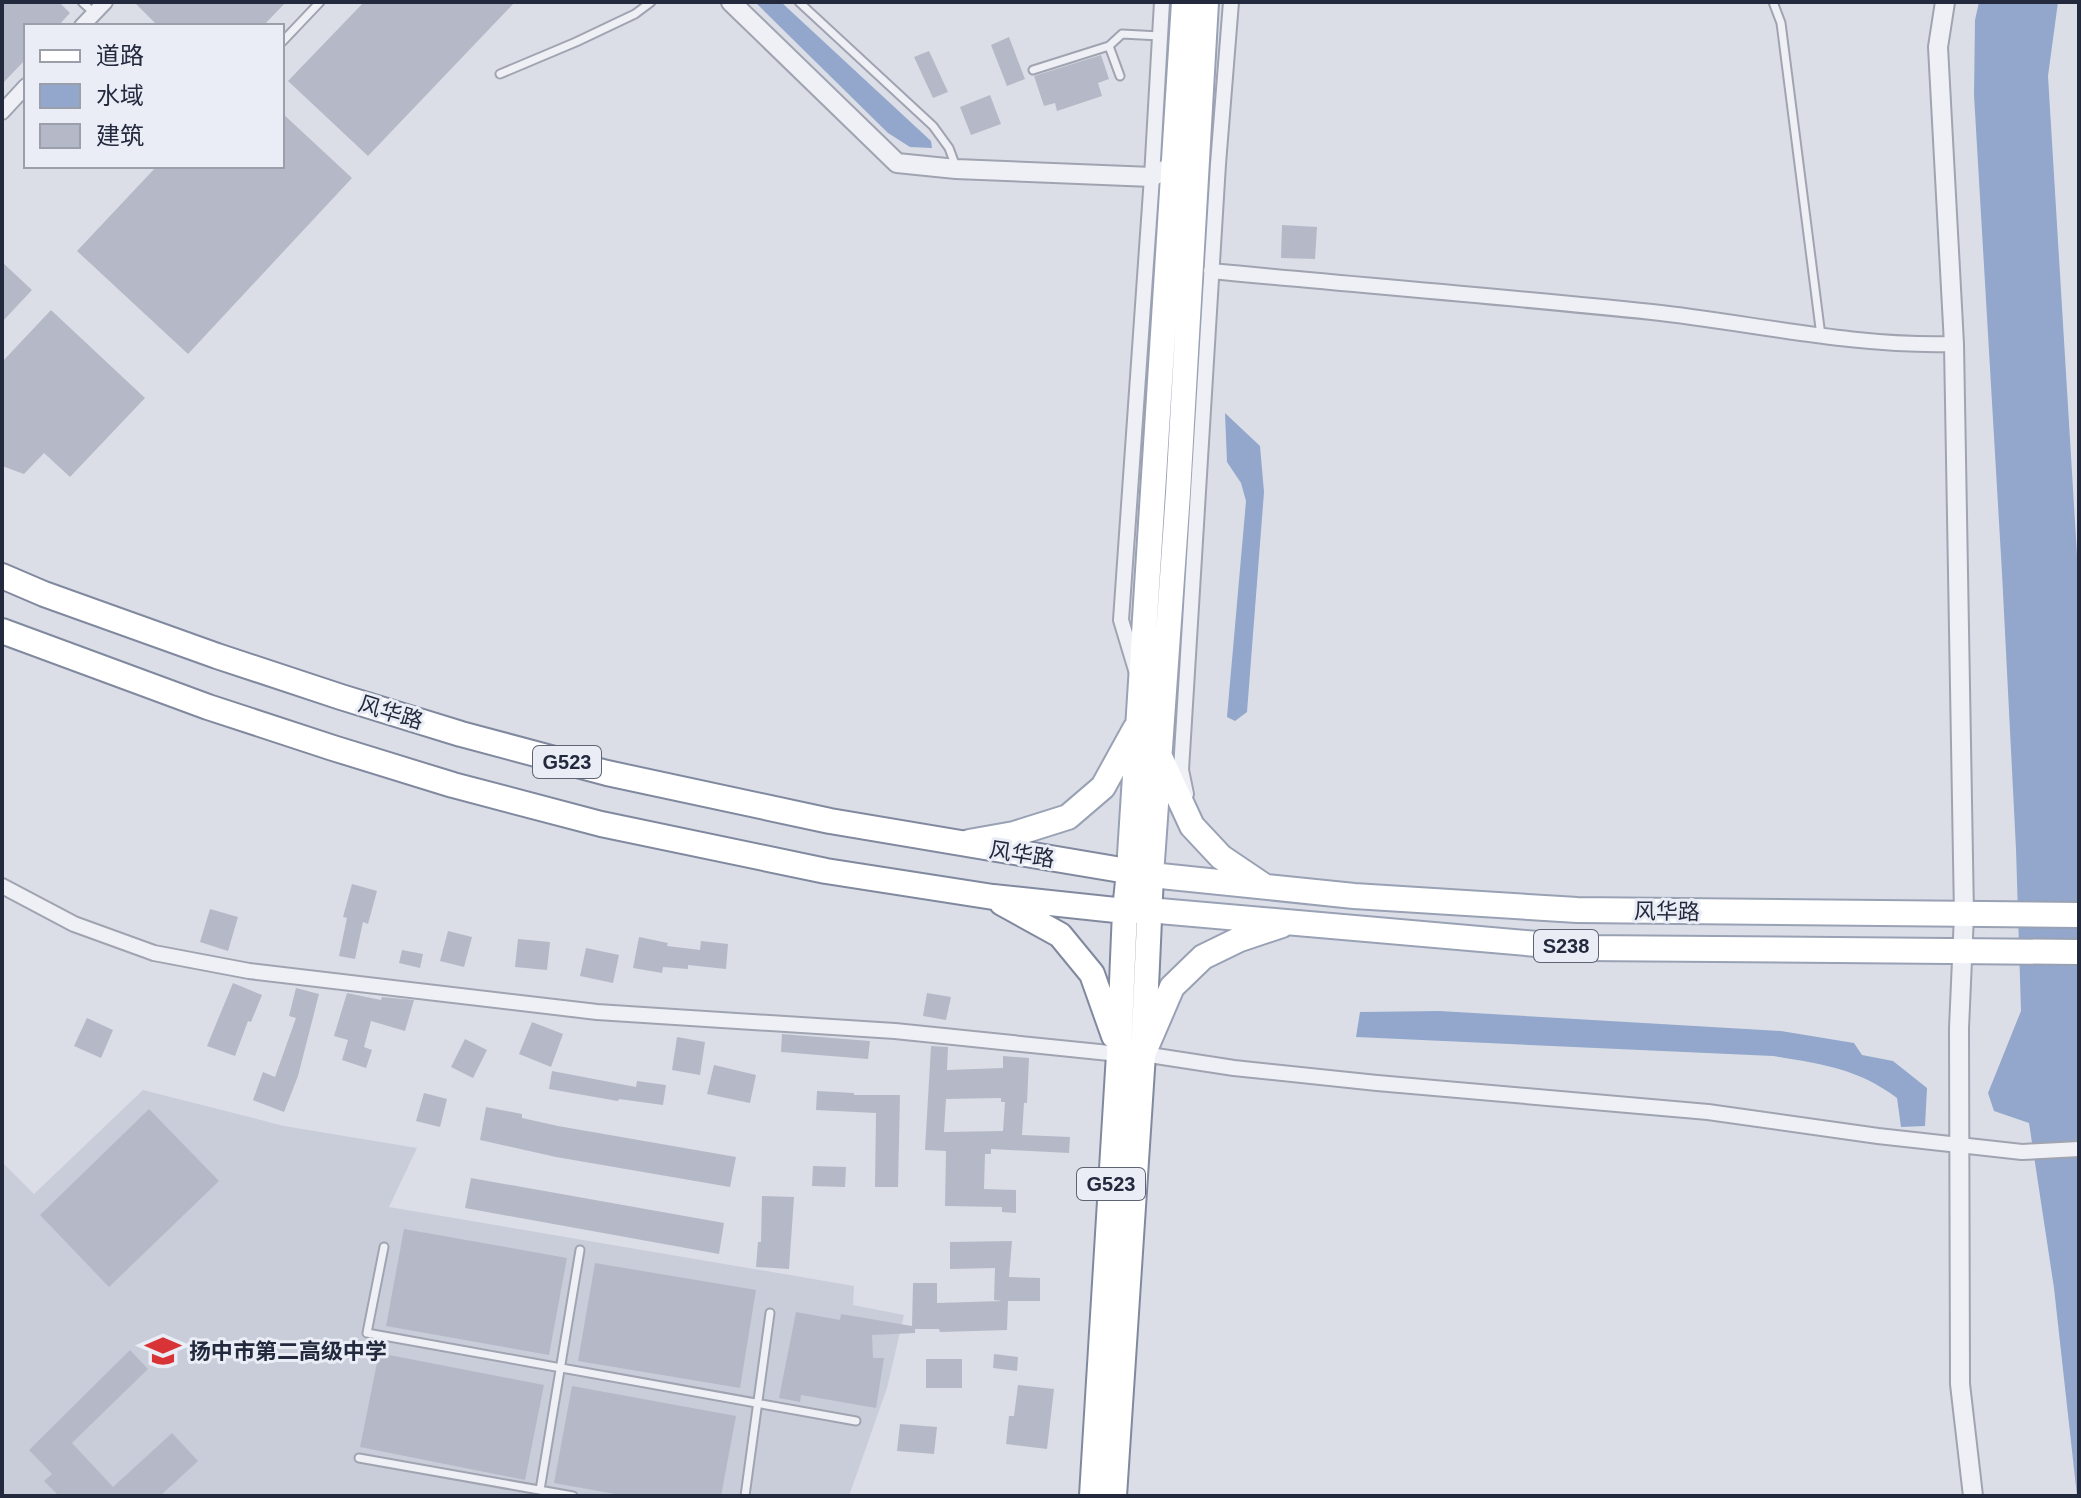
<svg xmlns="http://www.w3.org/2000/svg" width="2081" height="1498" viewBox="0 0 2081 1498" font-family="Arial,'Noto Sans SC',sans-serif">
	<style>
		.built { fill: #c9cdd9 }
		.water { fill: #92a7cb }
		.building { fill: #b5b9c7; fill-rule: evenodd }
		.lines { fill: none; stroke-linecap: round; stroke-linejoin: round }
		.service-casing { stroke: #a0a4b1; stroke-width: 11 }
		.minor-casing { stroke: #a0a4b1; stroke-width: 18 }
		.tertiary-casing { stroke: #a0a4b1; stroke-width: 22 }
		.primary-casing { stroke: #99a1b4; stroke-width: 28 }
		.trunk-casing { stroke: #81899f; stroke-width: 28 }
		.service { stroke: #eef0f5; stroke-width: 7 }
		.minor { stroke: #eef0f5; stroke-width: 14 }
		.tertiary { stroke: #eef0f5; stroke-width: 18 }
		.primary { stroke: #fff; stroke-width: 24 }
		.trunk { stroke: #fff; stroke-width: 24 }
		.labels { text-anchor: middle; stroke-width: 6; stroke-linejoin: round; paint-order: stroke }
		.shield { fill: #eaedf5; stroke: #5f6475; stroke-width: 2 }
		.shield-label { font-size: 20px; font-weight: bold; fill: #242a3e }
		.street-label { font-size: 22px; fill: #242a3e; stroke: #eaedf5 }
		.poi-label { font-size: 22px; font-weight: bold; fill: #242a3e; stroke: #eaedf5; text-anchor: start }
	</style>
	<rect width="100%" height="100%" fill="#dbdee7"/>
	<path class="built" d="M143 1090 284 1126 417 1148 389 1207 854 1286 853 1305 904 1315 887 1388 849 1496H2V1162L34 1194Z"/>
	<path class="water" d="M755 2H781L931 141 932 148 910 147 888 133Z
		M1979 2H2058L2048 76 2079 588V1496H2077L2054 1288 2029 1123 1994 1111 1988 1093 2021 1011 2016 849 2002 573 1974 95 1975 20Z
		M1225 413 1260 446 1264 492 1247 712 1235 721 1227 717 1246 501 1241 483 1227 462Z
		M1439 1011 1781 1031 1854 1043 1862 1055 1893 1061 1927 1088 1925 1126 1901 1127 1897 1098C1857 1068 1820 1064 1773 1056L1356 1037 1360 1012Z"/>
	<path class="building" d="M2 2H59L70 13 58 26H26V59L2 84Z
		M134 2H286L263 26H158Z
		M364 2H515L368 156 288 81Z
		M1009 37 1025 79 1007 86 991 45Z
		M929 51 948 92 933 98 914 57Z
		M1101 55 1109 79 1098 83 1102 96 1057 111 1055 103 1044 106 1034 76Z
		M990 95 1001 124 971 135 960 107Z
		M282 113 352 178 188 354 77 251 157 166H282Z
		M1282 225 1317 227 1315 259 1281 258Z
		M2 262 32 290 2 322Z
		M51 310 145 398 70 477 44 453 24 474 2 466V362Z
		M352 884 377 891 368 924 363 922 355 959 339 956 347 918 343 917Z
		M210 909 238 917 228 951 200 942Z
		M448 931 472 937 464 967 440 961Z
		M639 937 668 943 667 946 700 950 701 941 728 944 726 969 688 965V969L663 967 662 973 633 968Z
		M518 939 550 942 547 970 515 967Z
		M586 948 619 955 613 983 580 976Z
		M402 950 423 954 420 968 399 963Z
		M233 983 262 995 251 1022 248 1021 235 1056 207 1046Z
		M296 988 319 994 298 1076 284 1112 253 1100 263 1072 275 1077 296 1018 289 1016Z
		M347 993 381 1000 382 997 414 1000 405 1031 371 1021 364 1047 372 1050 366 1068 342 1060 348 1040 334 1036Z
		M927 993 951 997 946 1020 923 1016Z
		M87 1018 113 1030 101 1058 74 1046Z
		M532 1022 563 1034 551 1067 519 1054Z
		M782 1034 870 1041 868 1059 781 1052Z
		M677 1037 705 1042 700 1075 672 1070Z
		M465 1039 487 1050 473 1078 451 1067Z
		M931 1046 948 1047 947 1070 1003 1068V1056L1029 1058 1027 1103H1024L1022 1135 1070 1137 1069 1153 991 1149V1154H985L984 1189 1016 1190V1213L1002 1212V1207L945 1206 946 1151 925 1150ZM1001 1098V1102H1005L1003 1131 944 1132 946 1099Z
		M714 1065 756 1075 750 1103 707 1094Z
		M552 1071 636 1087 637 1081 666 1085 663 1105 619 1099 618 1101 549 1089Z
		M817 1091 854 1093V1095H900L898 1187H875L876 1113 816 1110Z
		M424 1093 447 1099 440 1127 416 1121Z
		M486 1107 522 1114V1118L558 1126 736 1157 730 1187 556 1157 480 1140Z
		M149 1109 219 1181 109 1287 40 1215Z
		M813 1166 846 1167 845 1187 812 1186Z
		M471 1178 724 1223 719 1254 465 1208Z
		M762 1196 794 1197 789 1269 756 1267 758 1242H761Z
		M404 1229 567 1258 549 1355 386 1326Z
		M1012 1241 1009 1277 1040 1278V1301H1008L1007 1330 940 1332 939 1329H915V1333L872 1335 873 1358H884L876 1408 801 1395 800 1402 779 1398 796 1312 840 1320 841 1314 912 1326 913 1283H937V1303L1002 1301 994 1300 995 1268 950 1269V1242Z
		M595 1263 756 1290 740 1388 578 1361Z
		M130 1350 148 1369 72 1443 113 1487 172 1433 198 1461 160 1496H59L44 1481 52 1474 29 1450Z
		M379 1353 544 1385 525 1480 360 1447Z
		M994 1354 1018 1357 1017 1371 993 1368Z
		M926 1359H962V1388H926Z
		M1018 1385 1054 1389 1047 1449 1006 1444 1009 1416H1014Z
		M572 1386 736 1416 721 1496H626L554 1483Z
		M900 1424 937 1427 934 1454 897 1451Z"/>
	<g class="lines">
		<g class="service-casing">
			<path id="service" d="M82 2 94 13
				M799 2 933 126 949 148 956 167
				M1773 2 1781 23 1821 336
				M282 42 320 2
				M1109 46 1120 76
				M1033 70 1109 46 1122 34 1160 36
				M500 74 576 42 635 14 651 2
				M384 1247 367 1333 856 1421
				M359 1458 573 1496
				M540 1490 580 1250
				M745 1496 770 1313"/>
		</g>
		<g class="minor-casing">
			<path id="minor" d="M82 26 105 2
				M2 112 26 86
				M1211 271C1358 285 1506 297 1652 312 1753 323 1852 347 1954 344
				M1136 670 1121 620 1152 177 1162 2
				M1186 794 1181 770 1218 164 1231 2
				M2 886 74 924 154 953 249 971 597 1012 895 1031 1119 1054
				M1143 1054 1234 1068 1377 1083 1708 1112 1878 1136 2022 1152 2079 1149"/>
		</g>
		<g class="tertiary-casing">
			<path id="tertiary" d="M731 2 897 163 956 169 1152 177 1175 164
				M1945 2 1938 47 1954 344 1964 915 1959 1028 1960 1384 1973 1496"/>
		</g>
		<g class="primary-casing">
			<path id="primary" d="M1206 2 1178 493 1151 875 1354 896 1577 910 2079 915
				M1161 759 1192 826 1221 857 1264 886
				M969 842 1014 834 1068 817 1103 787 1135 729
				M1129 871 1184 2
				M1148 910 1583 948 2079 952
				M1144 1052 1172 987 1203 957 1240 939 1282 925"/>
		</g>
		<g class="trunk-casing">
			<path id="trunk" d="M2 576 44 594 217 656 341 697 461 734 607 773 830 821 1151 875 1143 1054 1114 1496
				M2 631 208 707 333 748 453 785 601 824 826 871 993 897 1125 911 1148 910
				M1002 903 1060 935 1092 974 1114 1036
				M1092 1496 1119 1054 1125 911 1129 871"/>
		</g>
		<use href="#service" class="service"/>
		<use href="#minor" class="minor"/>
		<use href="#tertiary" class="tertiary"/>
		<use href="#primary" class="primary"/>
		<use href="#trunk" class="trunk"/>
	</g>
	<defs>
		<g id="school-bare" transform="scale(2.76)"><path d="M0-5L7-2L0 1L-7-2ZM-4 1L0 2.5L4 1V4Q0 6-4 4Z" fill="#d83438" stroke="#eaedf5" stroke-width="2.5" paint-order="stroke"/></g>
	</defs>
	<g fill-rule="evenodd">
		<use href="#school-bare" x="163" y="1351"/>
	</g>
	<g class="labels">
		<g class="shield">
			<rect x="533" y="746" width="68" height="32" rx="6"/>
			<rect x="1534" y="930" width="64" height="32" rx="6"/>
			<rect x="1077" y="1168" width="68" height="32" rx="6"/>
		</g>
		<g class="shield-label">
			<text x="567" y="769">G523</text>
			<text x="1566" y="953">S238</text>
			<text x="1111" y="1191">G523</text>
		</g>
		<g class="street-label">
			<text transform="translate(391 712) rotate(17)" y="8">风华路</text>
			<text transform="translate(1022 854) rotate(9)" y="8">风华路</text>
			<text transform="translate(1667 911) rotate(1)" y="8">风华路</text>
		</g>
		<g class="poi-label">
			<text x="189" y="1359">扬中市第二高级中学</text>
		</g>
	</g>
	<rect width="2081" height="1498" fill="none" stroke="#242a3e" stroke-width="8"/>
	<rect x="24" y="24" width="260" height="144" fill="#eaedf5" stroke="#9b9fac" stroke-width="2"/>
	<rect x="40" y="50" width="40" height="12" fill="#ffffff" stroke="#9b9fac" stroke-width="2"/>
	<text x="96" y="64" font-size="24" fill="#242a3e">道路</text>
	<rect x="40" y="84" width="40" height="24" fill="#92a7cb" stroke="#9b9fac" stroke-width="2"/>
	<text x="96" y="104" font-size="24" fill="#242a3e">水域</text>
	<rect x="40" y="124" width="40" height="24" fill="#b5b9c7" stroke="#9b9fac" stroke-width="2"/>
	<text x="96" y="144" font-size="24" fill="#242a3e">建筑</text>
</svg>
